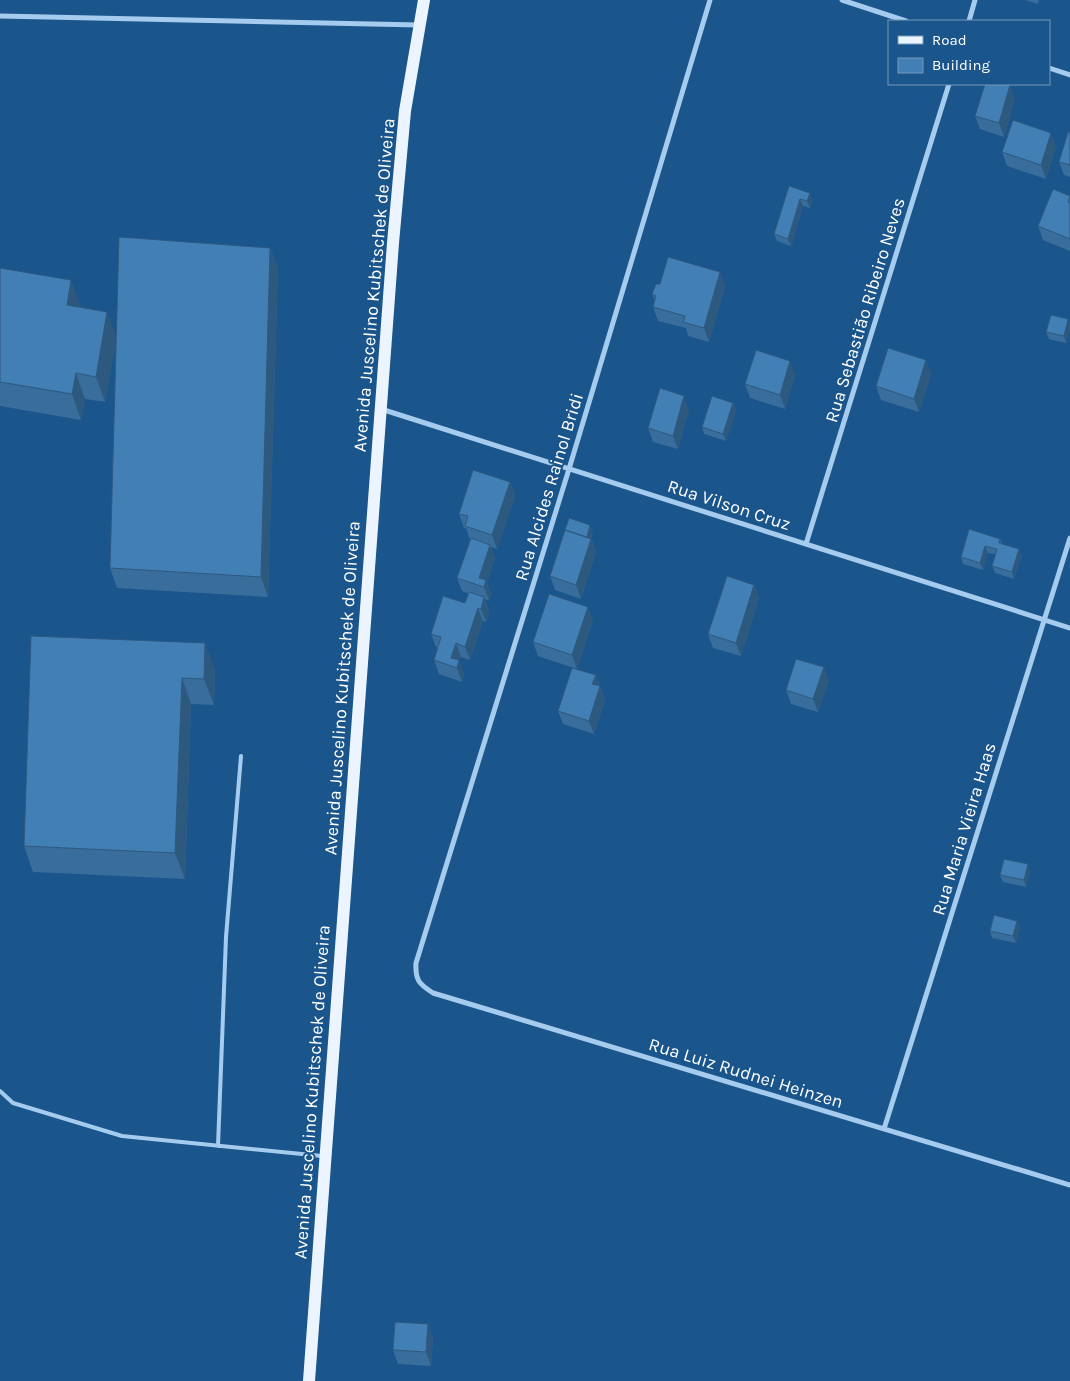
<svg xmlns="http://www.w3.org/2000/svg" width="1070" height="1381" viewBox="0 0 1070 1381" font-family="Karla,sans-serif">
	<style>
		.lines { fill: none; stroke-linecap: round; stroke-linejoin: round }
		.lane { stroke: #a5ccee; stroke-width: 4 }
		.street { stroke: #a5ccee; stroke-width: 5 }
		.primary { stroke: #ecf5ff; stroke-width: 12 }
		.wall { fill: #396d9c }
		.shaded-wall { fill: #2e597f }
		.building { fill: #427fb5; stroke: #2e597f }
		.labels { text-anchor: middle; stroke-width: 4; stroke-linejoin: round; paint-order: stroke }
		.street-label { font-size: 18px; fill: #fff; stroke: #1a558c }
	</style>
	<rect width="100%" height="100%" fill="#1a558c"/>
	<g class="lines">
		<path class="lane" d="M0 1091 13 1103 122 1136 322 1156
			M218 1146 226 937 241 756"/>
		<path class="street" d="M710 0 569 469 416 963C415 980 419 984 433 993L1070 1185
			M842 0 906 21
			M0 16 419 25
			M969 21 975 0
			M1049 68 1070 75
			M381 409 1070 628
			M806 544 949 84
			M884 1129 1070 538"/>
		<path class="primary" d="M309 1381 393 243 405 111 424 0"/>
	</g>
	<path class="wall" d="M1025 0H1039L1038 4Z
		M1015 98 1004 137 980 129 975 116Z
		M1070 132V177L1064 175 1059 162Z
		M1056 146 1046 179 1007 166 1002 152Z
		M789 186 812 200 810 208 803 206 791 246 777 241 774 234Z
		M1070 196V251L1043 240 1038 226Z
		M270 248 278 268 268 597 117 588 110 568 116 341 105 402 85 399 81 420 0 406V268L81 306 80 307 116 337Z
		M720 272 725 286 709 342 688 336 686 328 658 321 653 307 655 301 652 294 660 284Z
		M1068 319 1070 324V328L1066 343 1049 339 1046 332Z
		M931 374 919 412 881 400 876 386Z
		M795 375 785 409 750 398 745 384Z
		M733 403 736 410 726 441 704 434 702 427Z
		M689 410 678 449 653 442 648 428Z
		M510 482 515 496 497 549 491 547 495 558 487 583 491 594 489 601 485 599 489 611 486 622 483 621 470 660 461 657 459 661 464 674 462 682 439 674 434 660 438 648 436 647 431 634 465 603 469 594 462 591 457 578 470 540 466 528H464L459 514Z
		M593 532 591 538 596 552 581 599 555 590 550 576Z
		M1000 539 1002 544 1019 549 1021 556 1014 579 995 573 992 566 995 555V554L988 553 983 570 963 564 961 557Z
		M754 585 759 598 741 656 713 648 708 634Z
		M593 620 577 669 538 656 533 642Z
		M31 636 215 669 214 705 191 704 185 879 33 872 24 846Z
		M596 675 605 700 594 734 563 724 558 711Z
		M829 681 818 712 791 704 786 690Z
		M1030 871 1026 887 1003 882 1000 875Z
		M1020 927 1016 943 992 938 990 931Z
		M433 1338 431 1366 398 1364 393 1350Z"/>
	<path class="shaded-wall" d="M1010 85 1015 98 1004 137 999 123Z
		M1051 133 1056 146 1046 179 1041 165Z
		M810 193 812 200 810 208 807 201Z
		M800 199 803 206 791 246 788 239Z
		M270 248 278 268 268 597 261 577Z
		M720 272 725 286 709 342 704 328Z
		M71 280 81 306 76 331 67 305Z
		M107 312 117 338 105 402 96 377Z
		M1068 319 1070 324V328L1066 343 1064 336Z
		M926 360 931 374 919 412 914 399Z
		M790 361 795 375 785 409 780 395Z
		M76 373 85 399 81 420 72 394Z
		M684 396 689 410 678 449 673 436Z
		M733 403 736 410 726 441 723 434Z
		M510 482 515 496 497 549 492 535Z
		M590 525 593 532 587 549 585 542Z
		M591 539 596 552 581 599 576 585Z
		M490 545 495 558 487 583 491 594 489 601 484 587 479 578Z
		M985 546 988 553 983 570 980 563Z
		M1019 549 1021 556 1014 579 1012 572Z
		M754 585 759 598 741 656 736 643Z
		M484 597 489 611 486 622 481 609Z
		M588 607 593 620 577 669 572 655Z
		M478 608 483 621 470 660 465 647Z
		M205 643 215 669 214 705 204 679Z
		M456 643 461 657 459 661 464 674 462 682 457 668 451 658Z
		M824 667 829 681 818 712 813 699Z
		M596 675 605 700 594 734 589 721 592 684Z
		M182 678 191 704 185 879 175 853Z
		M1028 864 1030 871 1026 887 1024 880Z
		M1017 921 1020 927 1016 943 1013 936Z
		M428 1324 433 1338 431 1366 426 1352Z"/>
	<path class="building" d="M985 84H1008L1010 85 999 123 975 116Z
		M1013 120 1051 133 1041 165 1002 152Z
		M1068 132H1070V165L1059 162Z
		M789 186 810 193 807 201 800 199 788 239 774 234Z
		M1053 189 1070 196 1068 202 1070 203V239L1038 226Z
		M119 237 270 248 261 577 110 568Z
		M668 257 720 272 704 328 683 322 685 316 653 307 656 296 652 294 656 284H660Z
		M0 268 71 280 67 305 107 312 96 377 76 373 72 394 0 382Z
		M1051 315 1068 319 1064 336 1046 332Z
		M888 348 926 360 914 399 876 386Z
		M756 350 790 361 780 395 745 384Z
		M660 388 684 396 673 436 648 428Z
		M712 396 733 403 723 434 702 427Z
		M473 470 510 482 492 535 465 526 468 516 459 514Z
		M569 518 590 525 587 537 565 530Z
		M969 529 1000 539 999 543 1019 549 1012 572 992 566 997 549 992 548 985 546 980 563 961 557Z
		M565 530 591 539 576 585 550 576Z
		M471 538 490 545 479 578 486 580 484 587 457 578Z
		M727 576 754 585 736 643 708 634Z
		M469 592 484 597 481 609 478 608 465 647 456 643 451 658 459 660 457 668 434 660 441 637 431 634 443 596 465 603Z
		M549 594 588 607 572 655 533 642Z
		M31 636 205 643 204 679 182 678 175 853 24 846Z
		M796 659 824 667 813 699 786 690Z
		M572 668 596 675 592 684 600 686 589 721 558 711Z
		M1004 859 1028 864 1024 880 1000 875Z
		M994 915 1017 921 1013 936 990 931Z
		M395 1322 428 1324 426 1352 393 1350Z"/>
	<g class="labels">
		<g class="street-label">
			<text transform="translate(374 285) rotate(-85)" y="6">Avenida Juscelino Kubitschek de Oliveira</text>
			<text transform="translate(865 310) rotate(-73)" y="6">Rua Sebastião Ribeiro Neves</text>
			<text transform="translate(549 487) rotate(-73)" y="6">Rua Alcides Rainol Bridi</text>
			<text transform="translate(729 505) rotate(18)" y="6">Rua Vilson Cruz</text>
			<text transform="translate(342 688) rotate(-86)" y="6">Avenida Juscelino Kubitschek de Oliveira</text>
			<text transform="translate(964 829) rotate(-73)" y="6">Rua Maria Vieira Haas</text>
			<text transform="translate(746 1073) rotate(17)" y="6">Rua Luiz Rudnei Heinzen</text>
			<text transform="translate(312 1092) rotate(-86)" y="6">Avenida Juscelino Kubitschek de Oliveira</text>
		</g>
	</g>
	<rect x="888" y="20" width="162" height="65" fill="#1a558c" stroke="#7699ba"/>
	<rect x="898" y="36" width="25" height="8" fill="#ecf5ff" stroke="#7699ba"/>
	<text x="932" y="45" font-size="15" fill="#ffffff">Road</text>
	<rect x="898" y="58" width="25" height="15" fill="#427fb5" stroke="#7699ba"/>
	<text x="932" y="70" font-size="15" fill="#ffffff">Building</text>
</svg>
